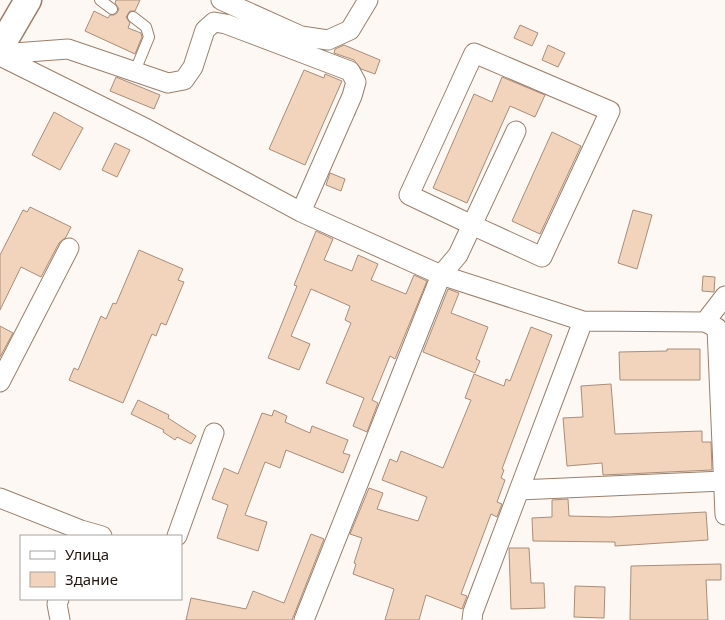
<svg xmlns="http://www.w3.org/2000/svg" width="725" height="620" viewBox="0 0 725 620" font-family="'Noto Sans',sans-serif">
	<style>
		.building { fill: #f2d4bd; stroke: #a98d78 }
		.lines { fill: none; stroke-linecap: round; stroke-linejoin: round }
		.lane-casing { stroke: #9b7f6b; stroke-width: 12 }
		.street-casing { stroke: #9b7f6b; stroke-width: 21 }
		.secondary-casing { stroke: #9b7f6b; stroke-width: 29 }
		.lane { stroke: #fff; stroke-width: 10 }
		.street { stroke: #fff; stroke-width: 19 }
		.secondary { stroke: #fff; stroke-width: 26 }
	</style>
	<rect width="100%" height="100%" fill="#fef8f4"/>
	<path class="building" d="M116 0H140L135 11H130L126 17 130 23 128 28 141 33 142 37 135 54 85 31 94 11 108 18 110 15H114L117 13 119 9 115 3Z
		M520 25 538 33 532 46 514 38Z
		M344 45 380 60 375 74 361 69 354 60 334 53 335 49Z
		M548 45 565 53 558 67 542 60Z
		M304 70 324 78 325 74 342 81 305 165 269 149Z
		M116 77 160 95 154 109 110 91Z
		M502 77 545 95 535 117 510 106 467 203 433 188 474 94 492 102Z
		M54 112 83 128 60 170 32 155Z
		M552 132 581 146 540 234 512 221Z
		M115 143 130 150 117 177 102 170Z
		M330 173 345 179 341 191 326 185Z
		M30 207 71 227 66 237 59 243 41 277 21 267 0 310V255L23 210 27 212Z
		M633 210 652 215 637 269 618 263Z
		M316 231 333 239 324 260 352 271 358 255 378 264 371 280 406 294 414 275 427 281 395 359 390 356 372 400 378 403 367 432 353 426 364 398 326 383 351 323 345 320 350 306 311 289 291 336 310 344 299 370 268 358 297 286 294 285Z
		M139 250 183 269 178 280 184 282 166 325 161 323 156 336 152 334 123 403 69 380 74 368 78 370 101 316 106 319 113 303 116 304Z
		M703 276 715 277 714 292 702 291Z
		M448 289 459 293 451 313 488 327 476 359 480 361 475 373 423 352Z
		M0 326 13 333 0 357Z
		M531 327 552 335 502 469 504 470 501 478 505 480 497 502 502 504 497 517 491 514 461 594 467 596 462 609 426 595 419 620H385L394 589 353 574 356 564 354 563 362 538 350 534 369 488 383 493 377 509 418 521 427 497 382 480 390 459 397 462 401 451 443 468 471 400 465 398 474 374 504 386 506 379 510 381Z
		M667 349H700V380H620L619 352 667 351Z
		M611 384 615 434 702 431V442H711L712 470 603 475 602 463 567 466 563 418 583 417 581 386Z
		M138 400 169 415 168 418 196 436 191 444 177 437 175 440 163 432 164 430 131 414Z
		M274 410 287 416 285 422 310 433 312 426 348 440 343 453 350 455 343 473 286 450 280 468 265 462 245 515 267 522 258 551 217 538 228 505 212 499 224 468 238 474 262 413 272 416Z
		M568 499 569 516 609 517 706 512 708 540 615 546V542L533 541 532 518 552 517V500Z
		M311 534 324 539 292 620H186L191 598 246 609 253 591 284 603Z
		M509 548H529L531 583H544L545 608 511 609Z
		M721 564V580H706L708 620H630L631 566Z
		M575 586 605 587 604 618 574 617Z"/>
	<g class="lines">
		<g class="lane-casing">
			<path id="lane" d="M100 0 112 9
				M133 17 146 27 149 37 135 71"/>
		</g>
		<g class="street-casing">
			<path id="street" d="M221 0 301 36 328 40 350 30 368 0
				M0 54 68 49 168 83 184 80 193 67 205 30 214 22 226 24 350 71 356 82 352 96 301 212
				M0 56 147 129 301 212 441 275 583 321 705 322 717 328 725 515
				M705 322 725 296
				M0 382 69 248
				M519 490 723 481
				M0 498 81 530
				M79 536 81 530 102 536
				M177 536 214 433
				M59 599 57 604 60 620
				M304 620 441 275 458 255 472 225 409 195 474 53 610 111 542 257 472 225 516 131
				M472 620 473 612 583 321"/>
		</g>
		<g class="secondary-casing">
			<path id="secondary" d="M0 48 28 0"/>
		</g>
		<use href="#lane" class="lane"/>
		<use href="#street" class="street"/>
		<use href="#secondary" class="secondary"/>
	</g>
	<rect x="20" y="535" width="162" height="65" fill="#ffffff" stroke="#a7a39f"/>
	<rect x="30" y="551" width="25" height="8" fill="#ffffff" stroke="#a7a39f"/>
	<text x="65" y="560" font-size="15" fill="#231810">Улица</text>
	<rect x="30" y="572" width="25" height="15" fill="#f2d4bd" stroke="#a7a39f"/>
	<text x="65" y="585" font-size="15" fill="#231810">Здание</text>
</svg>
